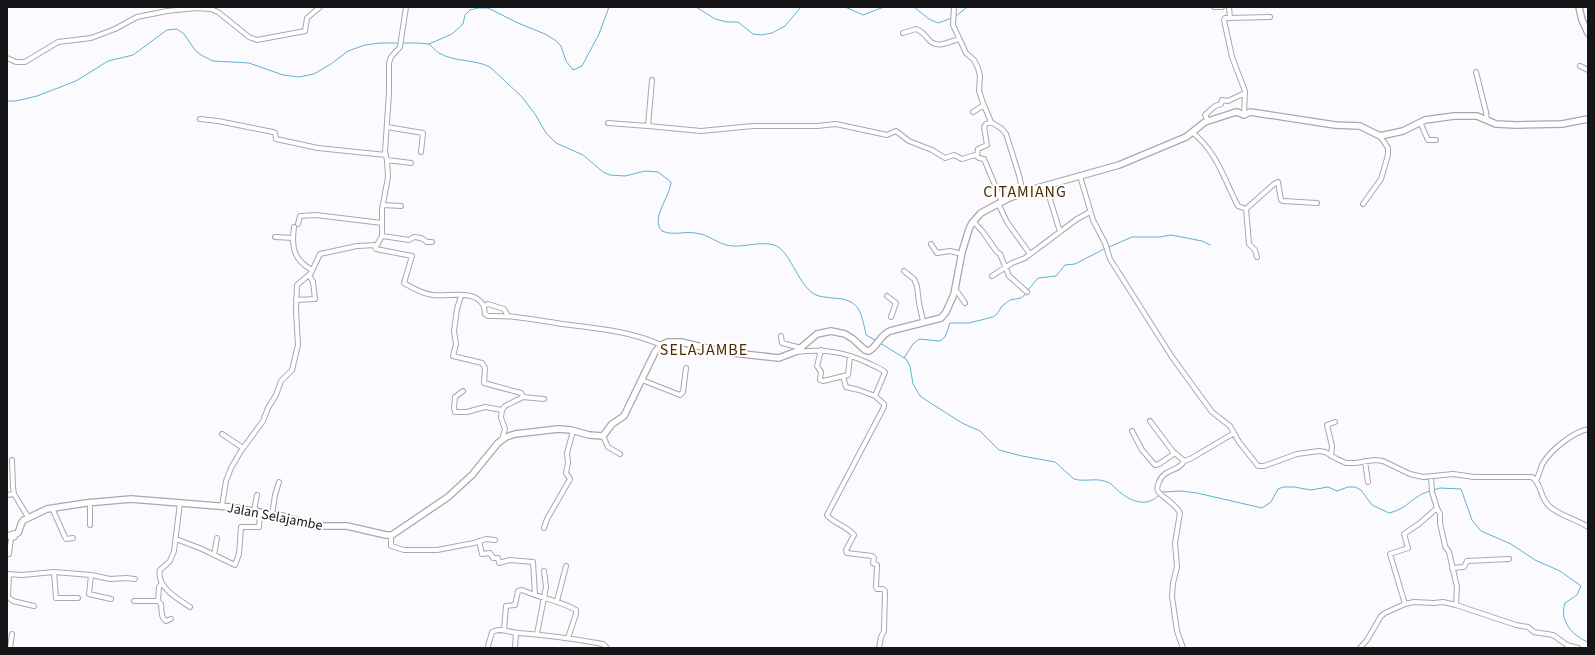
<svg xmlns="http://www.w3.org/2000/svg" width="1595" height="655" viewBox="0 0 1595 655" font-family="'Source Sans 3',sans-serif">
	<style>
		.lines { fill: none; stroke-linecap: round; stroke-linejoin: round }
		.stream { stroke: #61b2d0; stroke-width: 1 }
		.street-casing { stroke: #a9a7ac; stroke-width: 6 }
		.secondary-casing { stroke: #a9a7ac; stroke-width: 8 }
		.street { stroke: #fff; stroke-width: 4 }
		.secondary { stroke: #fff; stroke-width: 5.5 }
		.labels { text-anchor: middle; stroke-width: 4; stroke-linejoin: round; paint-order: stroke }
		.street-label { font-size: 14px; fill: #161618; stroke: #fff }
		.quarter-label { font-size: 16px; letter-spacing: 1px; fill: #522800; stroke: #fff }
	</style>
	<rect width="100%" height="100%" fill="#fbfaff"/>
	<g class="lines">
		<path class="stream" d="M696 7 715 19 727 22H738L753 34 761 35 772 33 785 26 801 7
			M845 7 863 15 884 7
			M914 7 929 19 938 23 952 18
			M955 17 967 7
			M402 43H418L429 44 452 34 463 24 465 15 470 10 478 8H488L518 23 545 34 555 40 561 46 566 61 573 70 582 66 599 34 609 7
			M429 44C432 47 436 51 439 53 454 62 474 59 490 67L522 97 535 114 546 133 556 143 583 155 603 172 610 175 625 176 645 171 658 172 671 182C670 197 650 219 662 231 673 236 684 231 695 233 709 234 718 245 732 246 746 247 760 241 774 245 790 250 797 283 814 294 819 297 826 297 832 298 859 299 861 310 866 335L875 340
			M7 101H16L37 96 76 81 108 61 133 55 167 30 177 29 184 34 195 50 201 55 213 61 249 63 283 75 299 77 314 74 331 64 348 51 365 45 380 43H399
			M1107 248 1132 237H1160L1171 235 1202 241 1210 245
			M1028 290 1038 278 1056 276 1065 265 1075 264 1104 249
			M880 343 906 359 910 366 913 384 920 396 929 402 962 423 980 431 999 450 1022 456 1055 462 1074 479C1084 482 1095 478 1104 481 1113 483 1115 489 1121 493 1133 503 1149 507 1160 494
			M904 358 913 344 919 339 940 341 945 337 950 323H969L993 317 997 314 1002 306 1010 300 1021 298 1027 293
			M1433 490 1440 488 1461 489 1472 520 1481 531 1511 544 1535 560 1560 571 1581 586 1577 595 1565 603C1559 620 1572 636 1588 642
			M1162 492 1181 491 1197 493 1262 508 1271 502 1278 489 1283 487H1294L1311 490 1328 487 1337 491 1348 487H1355L1361 490 1372 505 1389 513C1408 509 1413 495 1430 491"/>
		<g class="street-casing">
			<path id="street" d="M954 7 953 25 966 53 974 60 978 68 980 76 979 91 983 103 991 122 1002 129 1006 134 1019 175 1023 193
				M1214 7H1222
				M1229 7 1230 18H1225L1224 20 1232 57 1245 91 1244 115
				M1230 18 1270 17
				M903 33 916 29C922 31 925 35 929 40 937 49 949 42 959 39
				M7 58 16 62H25L58 42 91 38 115 29 137 17 167 11 196 8 211 9 218 12 249 37 257 40 305 31 307 18 320 7
				M1580 66 1588 70
				M1476 72 1486 112 1487 120
				M973 112 984 105
				M200 119 218 121 273 132 275 133 276 139 318 148 386 155
				M1208 121 1205 115 1215 106 1221 104 1222 100 1228 101 1245 93
				M1420 122 1428 140H1436
				M608 123 648 126 701 131 753 126H817L836 124 887 135 896 131 909 141 932 150 945 158 954 155 962 159 975 155 979 158 984 159 1002 202
				M648 126 652 80
				M387 127 423 133 421 152
				M1192 132C1217 152 1224 179 1238 206L1246 209 1249 244 1255 250 1257 257
				M977 156 978 149 987 145 984 127 986 124 991 122
				M387 160 411 163
				M1080 176 1093 220 1105 243 1110 259 1172 357 1212 412 1230 426 1239 442 1258 466H1264L1297 454 1319 451 1325 452 1337 459 1346 463H1355L1375 460 1383 461 1410 474 1423 477 1453 474 1474 477H1532C1542 484 1540 498 1549 506 1560 516 1576 519 1588 527
				M1046 186 1060 232
				M998 203 1007 222 1030 254
				M1363 204 1381 179 1388 155V148L1380 136
				M383 205 401 206
				M1246 209 1274 184 1278 182 1281 200 1283 201 1317 203
				M973 221 983 232 997 252 1000 254 1009 276 1027 292
				M298 224 300 216 316 215 382 223
				M294 227C291 248 294 260 312 270
				M382 236 409 240 414 237 421 238 427 242H432
				M275 237 293 238
				M931 244 937 253 950 251 962 254
				M374 245 376 249 412 256 404 283C413 288 422 294 433 295 447 297 475 289 483 305 485 307 484 311 485 314L488 316C513 315 537 320 562 324 595 328 631 331 661 345
				M904 271 914 279 917 286 919 303 923 321
				M992 276 1012 263 1025 258 1077 219 1090 212
				M956 290 965 303
				M461 296 457 309 454 331 456 344 453 356 482 363 485 368 484 383 521 393 524 397
				M887 296 896 303 891 317
				M296 300 315 299 313 282 309 275
				M484 306 488 304 504 309 508 316
				M781 336 782 343 801 348
				M821 350 817 366 821 372 820 380 823 381 848 375 850 356
				M796 352C823 349 843 351 868 363 874 366 880 368 885 372L875 396 884 404V407L827 515C831 522 847 526 854 535L846 550 847 553 872 556 874 558 873 563 877 565 876 587 877 589H883L885 591 884 631 881 637 879 648
				M843 376 846 387 859 390 875 396
				M642 380 680 395 683 392 686 368
				M463 391 455 397 454 408 455 412H467L485 407 502 410
				M1150 421 1174 453
				M1132 431 1142 450 1155 465 1159 464 1175 453 1184 461
				M222 434 243 448
				M603 436 608 447 620 454
				M502 439 505 429 501 418 502 410 505 406 523 397 544 399
				M1331 456 1332 446 1327 425 1335 422
				M12 460 13 487 14 494 28 517
				M1365 461 1368 482
				M1431 477 1432 492 1437 508 1440 514V523L1445 546 1449 552 1457 587 1456 605
				M1536 480C1539 476 1541 466 1543 463 1552 449 1572 433 1588 429
				M7 495 14 494
				M90 503V525
				M180 503 174 551 170 561 160 570C156 587 178 599 190 607
				M222 506 226 481 231 468 241 451 263 421 268 408 276 395 281 381 292 370 298 345 296 310 297 285 311 273 320 254 357 246 377 245 382 236V209L388 177 387 160 385 152 389 93V63L391 57 400 47 406 7
				M52 508 65 537 66 539 73 538
				M254 511 257 495
				M272 515 275 495 279 482
				M544 528 547 519 570 479 566 473 568 463 567 453 573 431
				M391 535V546L404 550H437L474 543 486 539 495 540
				M176 539 202 549 235 565 239 554 241 527H259L260 513
				M479 541 482 554 490 553 493 558H498L499 563 510 560 533 562 535 595
				M9 554 11 539 15 537V535
				M214 555 217 538
				M1452 568 1464 567 1467 561 1509 559
				M54 572 56 598H78
				M7 574 22 575 54 572 91 575 110 579 126 578 135 579
				M9 574 8 597 13 601 34 606
				M91 575 89 594 111 599
				M134 601H158L159 587 162 583
				M158 601 161 604C162 610 160 617 166 621L171 619
				M557 601 566 566
				M1405 604 1390 554 1408 548 1404 534 1420 523 1437 508
				M504 630 506 606 515 605 518 591 522 590C539 598 559 600 576 610V614L568 638
				M537 634 546 587 544 571
				M488 646 492 632C501 627 510 633 519 633 547 635 575 639 603 644L607 648
				M10 648 12 634
				M515 648 516 633
				M1183 648 1177 631 1172 597 1173 583 1177 567 1175 543 1180 513C1176 504 1159 495 1158 491 1156 489 1158 485 1159 482 1164 468 1179 472 1184 461L1190 459 1234 433
				M1360 648 1367 640 1381 616 1385 613 1405 604 1414 602 1434 603 1443 602 1456 605 1516 625 1528 627 1534 632 1553 635 1567 645 1578 648"/>
		</g>
		<g class="secondary-casing">
			<path id="secondary" d="M1579 7 1582 20 1588 33
				M7 536 18 533 22 522 24 520 47 509 86 503 131 499 230 507 282 516 315 526H347L386 535H392L448 497 472 475 498 443 506 437 515 434 558 429 571 430 589 435 603 436 612 424 624 416 655 352 661 345 668 342H681L724 352 779 358 797 351 817 334 831 331 845 334 853 339 865 350 869 351C878 346 880 335 890 331L941 318 946 312 954 294 962 252 969 229 972 223 981 213 1007 199 1030 190 1119 165 1186 137 1205 122 1233 113 1237 112 1244 115 1250 112 1335 125 1360 126 1380 136 1403 131 1425 120 1454 116H1477L1496 124 1516 125 1562 124 1588 119"/>
		</g>
		<use href="#street" class="street"/>
		<use href="#secondary" class="secondary"/>
	</g>
	<g class="labels">
		<g class="street-label">
			<text transform="translate(275 516) rotate(11)" y="5">Jalan Selajambe</text>
		</g>
		<g class="quarter-label">
			<text x="1025" y="197">CITAMIANG</text>
			<text x="704" y="355">SELAJAMBE</text>
		</g>
	</g>
	<rect width="1595" height="655" fill="none" stroke="#161618" stroke-width="16"/>
</svg>
